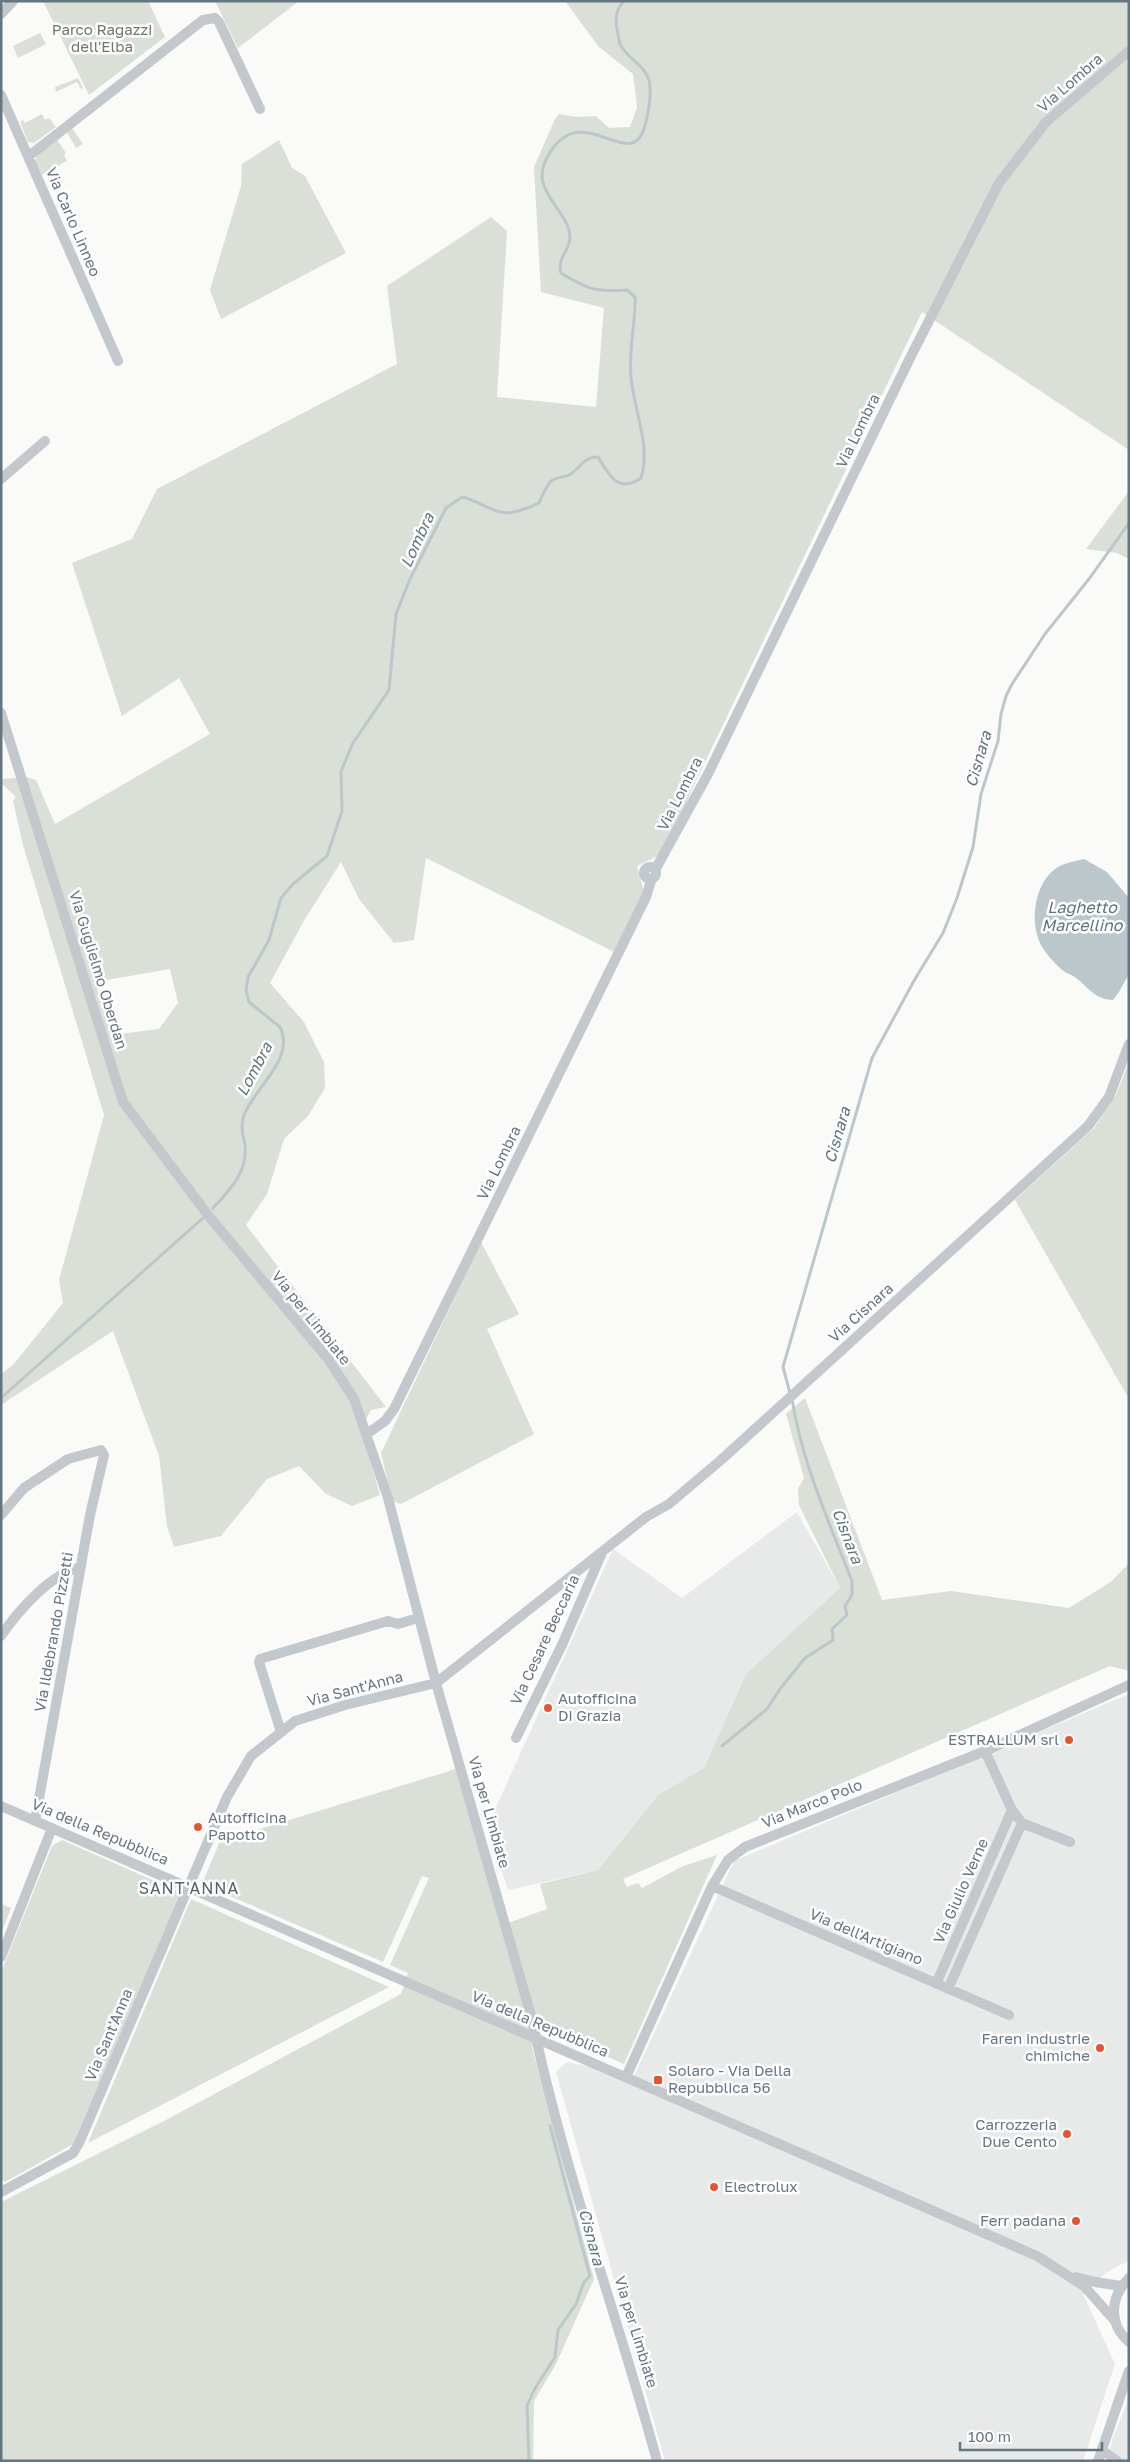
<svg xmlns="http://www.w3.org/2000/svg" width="1130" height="2462" viewBox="0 0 1130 2462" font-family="'Golos Text',sans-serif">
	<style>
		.built { fill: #e8e9e9 }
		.green { fill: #dadfd7; fill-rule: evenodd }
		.water { fill: #bbc7cb }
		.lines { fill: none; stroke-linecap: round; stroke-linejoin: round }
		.stream { stroke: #bbc7cb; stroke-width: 3 }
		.minor { stroke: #c3c8cc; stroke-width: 10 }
		.poi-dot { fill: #e4572e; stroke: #fff; stroke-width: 2 }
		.labels { text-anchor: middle; stroke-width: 5; stroke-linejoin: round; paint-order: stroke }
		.park-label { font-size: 15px; fill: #687a64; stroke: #fff }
		.street-label { font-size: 15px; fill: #657683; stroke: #fff }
		.poi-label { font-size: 15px; fill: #657683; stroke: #fff; text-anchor: start }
		.water-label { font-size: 16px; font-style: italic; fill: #60757c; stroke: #fff }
		.neighbourhood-label { font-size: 16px; letter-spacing: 1px; fill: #57646e; stroke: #fff }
	</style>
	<rect width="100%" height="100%" fill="#fafaf8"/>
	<path class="built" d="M797 1512 840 1588 746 1674 704 1768 658 1795 598 1870 508 1890 487 1827 613 1549 682 1598Z
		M1129 1694V2260L1106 2273 1083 2294 1115 2364 1083 2461H665L556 2072 567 2062 634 2076 734 1861Z
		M1129 2398V2461H1108L1112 2440Z"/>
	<path class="green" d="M43 1H148L165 37 89 95Z
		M215 1H299L238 48Z
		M565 1H1129V450L922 312 694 785 664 853 637 866 644 892 614 952 426 858 414 940 394 943 359 899 341 862 305 919 270 983 304 1022 324 1062 325 1088 308 1116 284 1139 267 1194 246 1225 386 1407 371 1410 361 1428 380 1495 352 1506 326 1494 299 1466 267 1479 221 1536 174 1547 167 1526 159 1456 113 1331 1 1405V1374L13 1365 63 1303 59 1280 104 1115 23 845 13 801 16 797 1 783V779L27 777 36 780 55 824 210 734 179 678 122 716 72 563 132 539 157 489 397 364 387 286 491 217 507 231 497 397 596 407 604 308 541 292 534 167 555 119 559 114 576 117 596 116 609 128 630 127 637 107 633 74 599 47ZM170 969 178 1003 159 1029 112 1035 95 982Z
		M40 33 46 44 18 58 13 46Z
		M78 78 83 88 81 89 77 82 56 92 55 87Z
		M42 114 45 120 49 118 56 127 34 143 28 142 20 122 23 120 25 123Z
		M72 128 83 144 76 148 66 131Z
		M56 138 66 153 64 155 67 161 42 175 35 162 38 151Z
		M279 140 292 168 305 176 346 253 221 319 210 290 241 186 242 164Z
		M1129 491V559L1117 553 1086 549Z
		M1129 1062V1399L1015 1200 1094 1128 1116 1095Z
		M481 1242 519 1314 487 1329 534 1434 401 1504 392 1501 381 1453Z
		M805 1398 882 1600 951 1591 1069 1608 1112 1581 1129 1563V1671L1110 1666 623 1879 627 1887 638 1883 642 1888 683 1866 717 1855 624 2064 542 2028 532 2047 594 2279 556 2364 534 2401 533 2461H1V2202L164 2121 401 1994 408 1973 390 1965 429 1878 422 1876 383 1962 202 1884 220 1841 456 1769 505 1924 547 1909 540 1884 598 1870 658 1795 704 1768 746 1674 840 1588 799 1505 798 1489 804 1478 786 1414Z
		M62 1840 177 1891 179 1898 73 2144 5 2182 1 2179V1972L52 1846Z
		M191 1899 389 1987 88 2143Z
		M1 1904 11 1908 1 1934Z"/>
	<path class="water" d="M1084 859 1107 872 1129 898V974L1119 992 1113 1000C1094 999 1089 988 1075 977 1072 975 1068 974 1065 972 1058 967 1049 957 1044 950 1028 927 1033 882 1058 867 1065 863 1076 861 1084 859Z"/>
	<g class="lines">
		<path class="stream" d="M213 1208C230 1190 248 1172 245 1145 243 1135 240 1126 244 1115 254 1088 296 1059 280 1027L249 1002 246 990 248 977 269 940 281 898 293 884 327 856 342 811 341 772 344 764 353 743 389 690 396 614 410 579 446 508 462 497C476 500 486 508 500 512 511 515 529 508 539 503 542 495 545 489 550 482 555 477 563 478 569 475 580 469 584 456 598 457 609 475 618 494 641 478 651 445 634 411 631 377 628 351 636 323 635 297L627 290C595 292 589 290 561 273 557 257 569 252 570 238 570 207 521 190 553 148 586 104 630 171 644 129 648 115 652 94 649 80 644 64 626 58 620 44 619 40 618 34 617 29 615 17 616 10 624 1
			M790 1393 783 1367 872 1058 915 979 943 933 957 898 973 847 981 794 998 741 1001 714 1006 696 1012 684 1045 634 1089 579 1129 523
			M1 1398 203 1218
			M722 1746 767 1709 780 1689 805 1658 833 1640 832 1629 847 1615 845 1606 852 1595V1581C829 1522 802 1463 792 1399
			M529 2461 527 2406 534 2390 555 2357 558 2330 576 2304 584 2282 590 2276 550 2126"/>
		<path class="minor" d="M1 14 13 1
			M1 95 118 361
			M29 156 203 20 215 18 219 22 260 109
			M1 479 45 441
			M1 713 123 1102 208 1215 329 1360 354 1399 388 1498 436 1683 532 2019C563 2169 617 2313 657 2461
			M644 873a6 6 0 1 1 12 0a6 6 0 1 1-12 0Z
			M655 870 708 774 910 358 999 183 1046 122 1129 51
			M367 1434 385 1421 394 1409 646 897 652 878
			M1 1515 24 1488 68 1459 101 1450 104 1455 90 1515 35 1821
			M1 1636C18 1611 51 1573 81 1567
			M281 1732 259 1662 260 1659 388 1621 398 1624 418 1618
			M516 1738 562 1645 601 1555
			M985 1751 1012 1810 1022 1823 1070 1842
			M1 1806C347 1955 692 2106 1037 2256L1084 2286 1115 2321
			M712 1886 1009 2015
			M1 1957 52 1828
			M936 1984 1012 1810
			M948 1989 1022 1823
			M626 2077 712 1886 728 1860 745 1847 985 1751 1129 1685
			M1 2192 73 2153 79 2143 227 1797 251 1756 295 1721 345 1705 436 1683 646 1517 669 1504 721 1460 1088 1126 1109 1097 1129 1044
			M1076 2277 1095 2282 1121 2286
			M1129 2278C1110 2297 1108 2324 1129 2342
			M1102 2450 1117 2461
			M1098 2461 1129 2371"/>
	</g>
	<g class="poi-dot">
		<circle cx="548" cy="1708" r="5"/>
		<circle cx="1069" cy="1740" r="5"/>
		<circle cx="198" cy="1827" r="5"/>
		<circle cx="1100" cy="2048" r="5"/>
		<rect x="653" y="2075" width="10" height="10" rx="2.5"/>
		<circle cx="1067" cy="2134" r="5"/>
		<circle cx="714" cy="2187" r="5"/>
		<circle cx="1076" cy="2221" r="5"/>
	</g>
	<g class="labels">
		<g class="park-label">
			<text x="102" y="35">Parco Ragazzi<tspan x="102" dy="17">dell'Elba</tspan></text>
		</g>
		<g class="street-label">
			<text transform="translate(1070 83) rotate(-41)" y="5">Via Lombra</text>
			<text transform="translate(73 222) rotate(67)" y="5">Via Carlo Linneo</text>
			<text transform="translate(858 431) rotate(-64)" y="5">Via Lombra</text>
			<text transform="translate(680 794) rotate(-63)" y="5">Via Lombra</text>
			<text transform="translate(98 970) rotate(73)" y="5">Via Guglielmo Oberdan</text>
			<text transform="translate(499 1163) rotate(-64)" y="5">Via Lombra</text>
			<text transform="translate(861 1313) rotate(-42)" y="5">Via Cisnara</text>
			<text transform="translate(311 1318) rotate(51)" y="5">Via per Limbiate</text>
			<text transform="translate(54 1632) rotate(-80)" y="5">Via Ildebrando Pizzetti</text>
			<text transform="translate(545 1640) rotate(-65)" y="5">Via Cesare Beccaria</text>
			<text transform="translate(355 1689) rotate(-15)" y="5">Via Sant'Anna</text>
			<text transform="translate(812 1804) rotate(-22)" y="5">Via Marco Polo</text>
			<text transform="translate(489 1812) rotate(74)" y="5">Via per Limbiate</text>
			<text transform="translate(100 1832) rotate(23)" y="5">Via della Repubblica</text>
			<text transform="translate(961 1891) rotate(-66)" y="5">Via Giulio Verne</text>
			<text transform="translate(866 1937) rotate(23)" y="5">Via dell'Artigiano</text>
			<text transform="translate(540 2024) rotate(23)" y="5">Via della Repubblica</text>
			<text transform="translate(109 2035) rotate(-67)" y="5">Via Sant'Anna</text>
			<text transform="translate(636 2332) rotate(73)" y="5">Via per Limbiate</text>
		</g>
		<g class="poi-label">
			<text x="558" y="1704">Autofficina<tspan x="558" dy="17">Di Grazia</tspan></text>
			<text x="1059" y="1745" text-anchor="end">ESTRALLUM srl</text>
			<text x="208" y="1823">Autofficina<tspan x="208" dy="17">Papotto</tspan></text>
			<text x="1090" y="2044" text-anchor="end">Faren industrie<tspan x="1090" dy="17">chimiche</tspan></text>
			<text x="668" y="2076">Solaro - Via Della<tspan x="668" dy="17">Repubblica 56</tspan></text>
			<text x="1057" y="2130" text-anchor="end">Carrozzeria<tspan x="1057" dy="17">Due Cento</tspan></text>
			<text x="724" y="2192">Electrolux</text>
			<text x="1066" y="2226" text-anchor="end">Ferr padana</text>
		</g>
		<g class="water-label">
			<text transform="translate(417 540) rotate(-65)" y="6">Lombra</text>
			<text transform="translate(978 759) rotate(-74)" y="6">Cisnara</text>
			<text x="1082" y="913">Laghetto<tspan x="1082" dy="18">Marcellino</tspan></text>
			<text transform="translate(254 1069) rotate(-62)" y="6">Lombra</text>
			<text transform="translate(837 1135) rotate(-74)" y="6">Cisnara</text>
			<text transform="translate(848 1536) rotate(69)" y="6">Cisnara</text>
			<text transform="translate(592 2237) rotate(75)" y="6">Cisnara</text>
		</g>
		<g class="neighbourhood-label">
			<text x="189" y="1894">SANT'ANNA</text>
		</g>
	</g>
	<rect width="1130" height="2462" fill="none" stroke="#657683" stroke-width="5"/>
	<path d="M960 2442v8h142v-8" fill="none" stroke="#657683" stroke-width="2.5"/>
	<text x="968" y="2442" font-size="15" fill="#657683" stroke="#ffffff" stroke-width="4" paint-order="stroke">100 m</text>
</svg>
